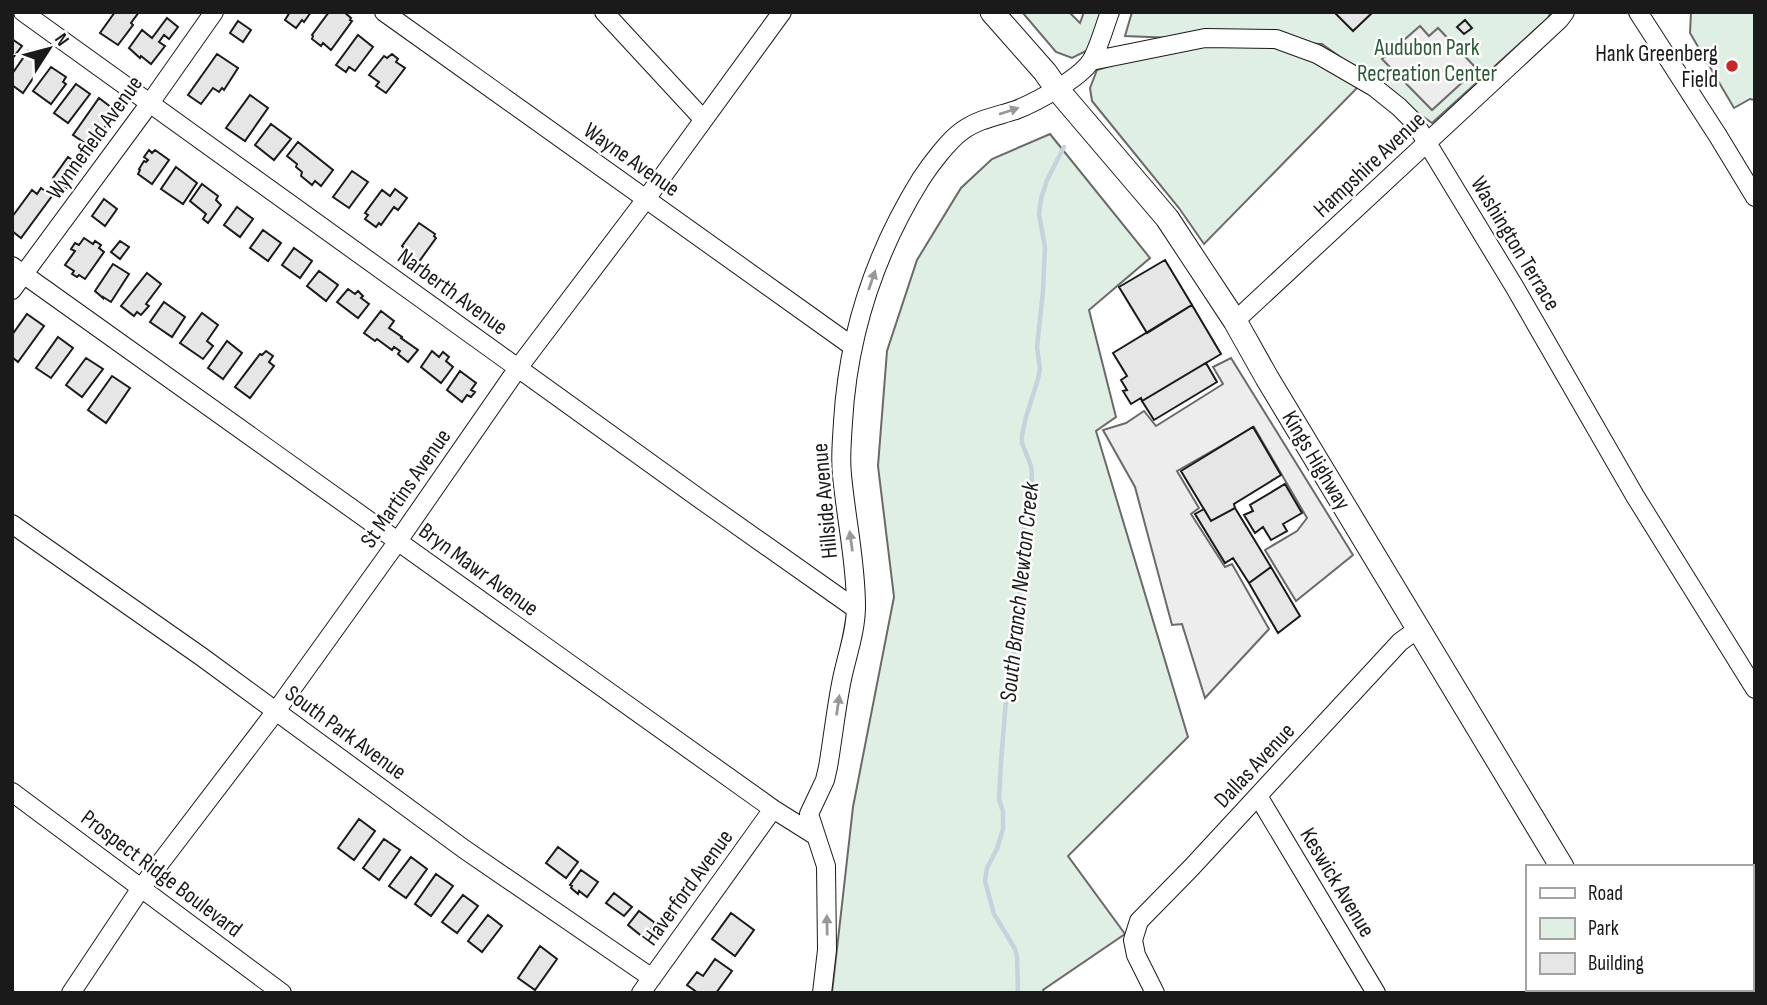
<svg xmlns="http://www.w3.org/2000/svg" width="1767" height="1005" viewBox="0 0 1767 1005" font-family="'Sofia Sans Condensed',sans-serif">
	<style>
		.green { fill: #e0efe3; stroke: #6a6a6a; stroke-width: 2 }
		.parking { fill: #ededed; stroke: #6a6a6a; stroke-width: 2 }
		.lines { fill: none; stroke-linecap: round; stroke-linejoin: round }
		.stream { stroke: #c6d2dc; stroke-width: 4.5 }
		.building { fill: #e6e6e6; stroke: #1a1a1a; stroke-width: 2 }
		.minor-casing { stroke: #1a1a1a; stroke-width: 20 }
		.major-casing { stroke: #1a1a1a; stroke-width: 25 }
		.minor { stroke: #fff; stroke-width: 18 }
		.major { stroke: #fff; stroke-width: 23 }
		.oneway { fill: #989898 }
		.poi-dot { fill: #c62828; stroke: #fff; stroke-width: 2.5 }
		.labels { text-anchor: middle; stroke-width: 5; stroke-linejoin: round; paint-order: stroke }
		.park-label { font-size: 23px; fill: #2b5a34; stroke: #fff }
		.poi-label { font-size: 23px; fill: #1a1a1a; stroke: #fff; text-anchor: end }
		.street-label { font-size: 23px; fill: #1a1a1a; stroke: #fff }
		.water-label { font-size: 24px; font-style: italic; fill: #1a1a1a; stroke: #fff }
	</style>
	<rect width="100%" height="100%" fill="#fff"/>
	<path class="green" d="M1022 12H1069L1080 23 1084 12H1106L1088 50 1072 58 1056 52Z
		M1132 12H1551L1548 18 1432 123 1322 44 1125 36Z
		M1691 12H1755V100L1750 99 1734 108 1690 33Z
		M1203 44 1275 46 1316 59 1359 86 1204 244 1179 208 1092 101 1090 88 1097 70 1138 57Z
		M1050 134 1150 258 1089 310 1116 417 1096 431 1188 737 1068 856 1125 934 1043 990 1044 993H832L853 807 894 597 878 466 887 351 917 260 961 188 992 159Z"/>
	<path class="parking" d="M1420 26 1429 36 1438 28 1477 69 1432 110 1382 59Z
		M1231 358 1353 555 1296 601 1265 550 1297 531 1307 518 1254 427 1177 471 1199 508 1191 514 1225 567 1232 564 1269 629 1205 698 1182 624 1172 625 1135 487 1103 430 1126 423 1144 411 1156 426 1223 384 1213 367Z"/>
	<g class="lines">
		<path class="stream" d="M1018 993 1017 956 1015 949 994 914 985 881 987 868 997 849 1003 829V812L999 799 1001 762 1006 700 1015 648 1017 615 1025 549 1024 514 1030 493 1032 475 1031 466 1022 443V435L1026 417 1038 379 1040 369 1037 347 1043 291 1045 247 1039 214 1041 199 1047 180 1064 147"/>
	</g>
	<path class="building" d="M115 12H139L131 23 133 25 118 45 100 33Z
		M290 12H311L304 22 302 20 296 28 285 20Z
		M329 12H344L351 18 350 20 352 21 331 50 323 43 321 46 312 39 313 36 312 35Z
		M1334 12H1373L1353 31Z
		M167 18 178 27 169 39 164 35 159 42 165 46 151 64 141 56 140 58 129 48 142 30 152 38Z
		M1465 20 1472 28 1464 34 1457 27Z
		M238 21 251 30 243 42 230 33Z
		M358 35 373 47 355 71 349 67 346 72 336 65Z
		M12 39 22 46 12 59Z
		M28 51 44 62 23 93 12 85V74Z
		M217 54 238 68 224 90 222 88 219 92 213 88 201 104 188 95Z
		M392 54 398 59 396 62 405 68 386 93 376 86 379 82 369 75 384 56 387 58Z
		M51 67 66 77 63 82 66 84 51 104 33 91Z
		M76 84 90 94 68 123 54 113Z
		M250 95 268 108 245 141 226 128Z
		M99 98 116 111 91 147 73 135Z
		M271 124 291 139 274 160 255 145Z
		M298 142 333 170 321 186 315 181 312 185 301 176 302 172 296 167 297 164 287 156Z
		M149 150 152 153 155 150 169 160 152 184 138 174 140 170 139 169 144 161 146 162 148 160 144 157Z
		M68 157 82 167 67 188 53 178Z
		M176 167 197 183 183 204 161 189Z
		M352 171 368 182 349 208 333 197Z
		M202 184 218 196 216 200 221 205 208 223 203 219 206 214 190 201Z
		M41 188 52 196 21 238 12 231V217L32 190 37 194Z
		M395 189 407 198 398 210 394 207 381 225 379 223 376 227 365 219 368 215 365 213 382 190 390 196Z
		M104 199 117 209 105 226 92 216Z
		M237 207 253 219 240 237 224 225Z
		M419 223 435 234 434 236 436 238 418 263 402 252 404 248 402 246Z
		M263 230 281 243 268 261 250 248Z
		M84 238 93 244 95 241 101 245 99 248 104 252 85 279 79 275 77 277 72 274 74 271 65 265 75 251 71 249 75 243 79 245Z
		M120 241 129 247 120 259 111 252Z
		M294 248 312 261 300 278 282 265Z
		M1165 260 1192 305 1147 333 1119 287Z
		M113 264 129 274 111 302 103 297V298L95 291Z
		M319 271 338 285 326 301 307 286Z
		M147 273 161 284 146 304 149 306 141 315 137 312 134 316 121 306Z
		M348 289 355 294 358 291 363 296 361 298 369 304 358 318 337 302Z
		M164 302 185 317 172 337 150 322Z
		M1192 305 1221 354 1142 401 1141 398 1131 404 1123 391 1127 390 1121 380 1127 376 1113 353Z
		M381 311 394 321 389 328 402 337 401 338 418 350 408 362 398 354 400 351 394 347 392 350 377 339 375 341 364 333Z
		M202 313 218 325 207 341 213 346 203 359 180 343Z
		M27 314 44 326 18 362 12 357V335Z
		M58 337 73 348 51 378 36 368Z
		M227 341 242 353 223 379 208 368Z
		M266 351 273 356 269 362 274 366 250 398 235 387 260 354 262 355Z
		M432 351 439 357 443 352 449 357 446 361 453 367 441 383 421 367Z
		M86 358 103 369 82 397 66 385Z
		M1206 363 1217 382 1154 420 1142 401Z
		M460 371 476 383 471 390 475 392 471 397 467 395 462 402 447 390Z
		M112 376 130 388 106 423 88 410Z
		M1253 427 1281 475 1234 504 1235 508 1211 521 1181 471Z
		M1285 484 1302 513 1283 524 1287 531 1271 540 1263 527 1255 533 1244 515 1253 511 1250 505Z
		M1235 508 1271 567 1249 583 1233 558 1225 563 1195 514 1204 509 1211 521Z
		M1271 567 1300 616 1278 633 1249 583Z
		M359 819 375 831 354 860 338 848Z
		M384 839 400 850 379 880 363 868Z
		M558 847 578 862 566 878 546 863Z
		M411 857 427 869 406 898 389 886Z
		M581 870 598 882 587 897 579 891 578 894 571 888 572 886 570 885Z
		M436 874 453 886 431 916 415 904Z
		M614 893 632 907 624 916 606 903Z
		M463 895 478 906 457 933 442 922Z
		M639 911 655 923 644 938 628 925Z
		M731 913 754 930 735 956 712 939Z
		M488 915 502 926 482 952 468 941Z
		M540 946 557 959 535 990 518 978Z
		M715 959 732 971 716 993H698L687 985 697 972 703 976Z"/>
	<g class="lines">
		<g class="minor-casing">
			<path id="minor" d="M23 12 707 504 856 609
				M384 12 852 346
				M604 12 703 119
				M1638 12 1718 136 1755 197
				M1091 61 1205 38 1276 39 1317 54 1374 87 1399 107 1415 123 1514 286 1635 496 1755 689
				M12 266 773 809 816 836
				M12 290 150 103 214 12
				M1235 321 1559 20 1565 12
				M12 524 202 657 464 849 652 978
				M12 792 282 993
				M1258 796 1376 993
				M71 993 141 888 276 711 398 541 518 368 646 199 782 12
				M641 993 773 809
				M822 993 827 950 826 866 809 814 825 780 828 767C833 738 836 708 842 679 847 655 856 631 856 606 856 562 846 519 842 475 840 458 842 440 843 422 848 336 875 253 921 179 930 165 949 140 962 131 978 119 998 116 1016 110 1036 102 1079 79 1091 61 1098 50 1105 25 1110 12
				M1155 993 1136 955 1133 940 1139 921 1191 868 1400 642 1419 628"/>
		</g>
		<g class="major-casing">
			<path id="major" d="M992 12 1045 72 1057 89 1167 218 1235 321 1267 378 1562 867
				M1654 989 1658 993"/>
		</g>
		<use href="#minor" class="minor"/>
		<use href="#major" class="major"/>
	</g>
	<defs><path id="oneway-solid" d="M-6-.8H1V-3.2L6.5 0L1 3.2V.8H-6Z" transform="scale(1.75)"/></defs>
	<g class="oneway">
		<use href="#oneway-solid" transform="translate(1009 111) rotate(-18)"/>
		<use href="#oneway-solid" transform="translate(872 280) rotate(-71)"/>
		<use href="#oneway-solid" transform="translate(851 541) rotate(-98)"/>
		<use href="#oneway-solid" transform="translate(838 705) rotate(-82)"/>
		<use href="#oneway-solid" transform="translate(827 925) rotate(-91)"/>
	</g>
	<circle class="poi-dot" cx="1732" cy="66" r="7"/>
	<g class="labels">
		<g class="park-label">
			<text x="1427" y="55">Audubon Park<tspan x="1427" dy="26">Recreation Center</tspan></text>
		</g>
		<g class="poi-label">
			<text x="1718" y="61">Hank Greenberg<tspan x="1718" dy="26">Field</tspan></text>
		</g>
		<g class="street-label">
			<text transform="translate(94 137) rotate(-54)" y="8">Wynnefield Avenue</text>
			<text transform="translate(632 159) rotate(35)" y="8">Wayne Avenue</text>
			<text transform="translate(1369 164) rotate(-43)" y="8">Hampshire Avenue</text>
			<text transform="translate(1516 243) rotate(59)" y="8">Washington Terrace</text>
			<text transform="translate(453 291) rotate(36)" y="8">Narberth Avenue</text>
			<text transform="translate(1317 460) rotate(59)" y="8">Kings Highway</text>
			<text transform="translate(405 488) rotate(-55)" y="8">St Martins Avenue</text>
			<text transform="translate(824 501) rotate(-95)" y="8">Hillside Avenue</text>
			<text transform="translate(479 569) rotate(36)" y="8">Bryn Mawr Avenue</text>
			<text transform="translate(346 732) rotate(36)" y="8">South Park Avenue</text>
			<text transform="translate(1254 765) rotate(-47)" y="8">Dallas Avenue</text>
			<text transform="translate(162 873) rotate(37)" y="8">Prospect Ridge Boulevard</text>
			<text transform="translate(1338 882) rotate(59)" y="8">Keswick Avenue</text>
			<text transform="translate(687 887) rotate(-54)" y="8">Haverford Avenue</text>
		</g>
		<g class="water-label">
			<text transform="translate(1019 592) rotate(-84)" y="8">South Branch Newton Creek</text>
		</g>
	</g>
	<rect width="1767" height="1005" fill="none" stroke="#1a1a1a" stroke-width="28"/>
	<rect x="1526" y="865" width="228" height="126" fill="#ffffff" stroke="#a3a3a3" stroke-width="2"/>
	<rect x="1540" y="888" width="35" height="10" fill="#ffffff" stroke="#a3a3a3" stroke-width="2"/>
	<text x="1588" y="900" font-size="21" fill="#1a1a1a">Road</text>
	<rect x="1540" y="918" width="35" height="21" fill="#e0efe3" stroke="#a3a3a3" stroke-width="2"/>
	<text x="1588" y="935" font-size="21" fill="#1a1a1a">Park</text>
	<rect x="1540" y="953" width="35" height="21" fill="#e6e6e6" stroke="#a3a3a3" stroke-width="2"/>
	<text x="1588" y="970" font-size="21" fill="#1a1a1a">Building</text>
	<g transform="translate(49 49) rotate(54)" stroke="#ffffff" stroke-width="5" paint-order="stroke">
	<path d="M0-5L12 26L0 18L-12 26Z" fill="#1a1a1a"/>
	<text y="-10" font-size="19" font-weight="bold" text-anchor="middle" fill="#1a1a1a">N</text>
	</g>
</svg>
